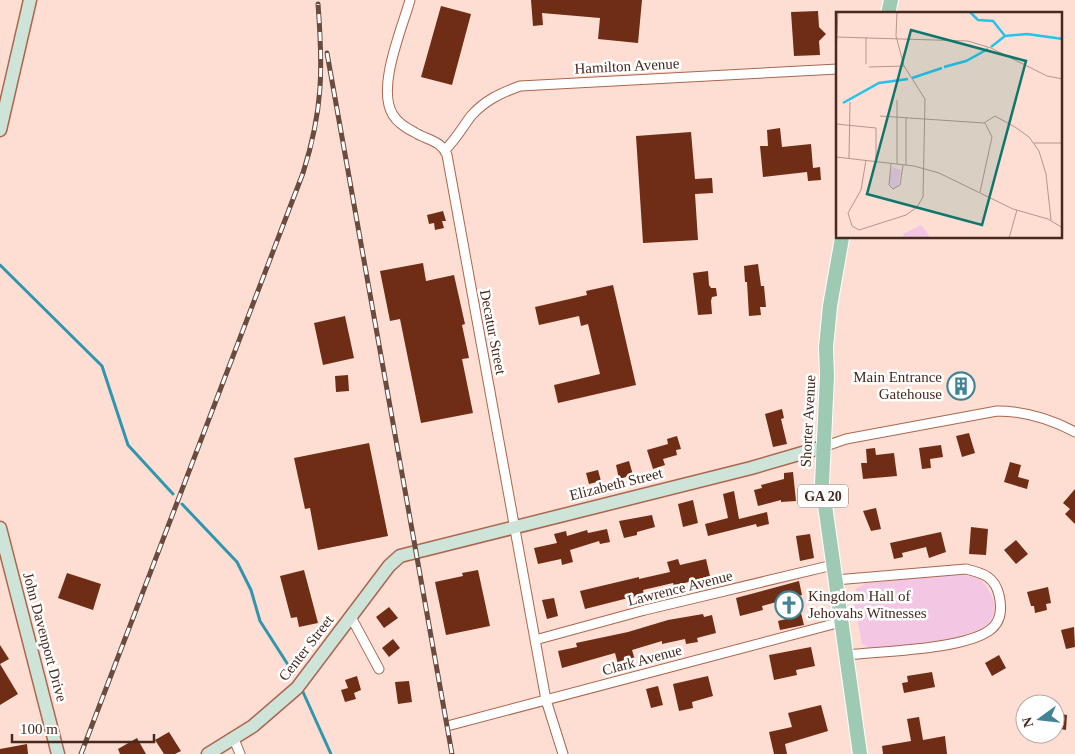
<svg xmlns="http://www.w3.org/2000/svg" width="1075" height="754" viewBox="0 0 1075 754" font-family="Georgia,serif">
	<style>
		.green { fill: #f3c7e3 }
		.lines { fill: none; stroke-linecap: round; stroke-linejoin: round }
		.stream { stroke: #2e96ae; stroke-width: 3 }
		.building { fill: #6e2d14 }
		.street-casing { stroke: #ab664e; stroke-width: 11 }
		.secondary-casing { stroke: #ab664e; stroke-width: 15 }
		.primary-casing { stroke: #fff; stroke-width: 16 }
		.street { stroke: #fff; stroke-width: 9 }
		.secondary { stroke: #cee4d9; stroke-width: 12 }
		.primary { stroke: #9ec9b3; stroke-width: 14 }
		.rail-casing { stroke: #694b40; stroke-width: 5 }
		.rail { stroke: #fff; stroke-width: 3; stroke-dasharray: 9; stroke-linecap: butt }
		.labels { text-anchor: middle; stroke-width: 5; stroke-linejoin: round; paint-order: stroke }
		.shield { fill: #fff; stroke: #7e6a62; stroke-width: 1 }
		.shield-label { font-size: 14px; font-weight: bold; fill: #472a1f }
		.street-label { font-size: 15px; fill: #472a1f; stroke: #fff }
		.poi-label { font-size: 15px; fill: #472a1f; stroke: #fff; text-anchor: end }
		.inset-river { fill: none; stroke: #23c4eb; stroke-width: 2.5 }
		.inset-road { fill: none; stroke: #b5968b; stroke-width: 1 }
		.view { fill: #0f766e; fill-opacity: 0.15; stroke: #0f766e; stroke-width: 2.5 }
		.inset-edge { fill: none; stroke: #472a1f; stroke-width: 2.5 }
	</style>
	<rect width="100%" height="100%" fill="#feded3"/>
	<path class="green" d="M951 575C971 576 979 573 990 592 1019 647 900 645 869 648L862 644 854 602 856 589 866 583Z"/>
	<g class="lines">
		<path class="stream" d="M0 265 102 366 128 445 173 494
			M182 504 237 562 251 590 260 621 292 671
			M303 692 331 754"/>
	</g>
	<path class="building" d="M531 0H642L638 43 598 39 600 18 542 13 543 25 533 26Z
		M441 6 471 14 452 85 421 77Z
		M818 11 819 27 826 34 819 41 820 55 794 56 791 12Z
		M780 128 782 147 811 144 813 168 820 167 821 180 808 181 807 172 763 177 760 146H768L767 130Z
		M691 132 695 179 712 178 713 193 695 194 698 240 643 243 636 136Z
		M443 211 446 221H442L444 228 435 230 434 223 429 224 427 215Z
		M423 263 426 281 454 275 465 324 462 325 469 358 462 359 473 413 421 423 400 319 390 321 380 271Z
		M758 264 761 286H764L766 307H760L761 315 749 316 747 282H745L744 266Z
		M708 271 709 285 711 288H716L717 296 712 297 711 301 712 314 698 315 693 273Z
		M613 285 636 385 558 403 554 385 600 374 588 324 581 326 579 316 539 325 535 307 587 295 586 291Z
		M345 316 354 358 323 365 314 323Z
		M348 375 349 391 336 392 335 376Z
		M782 409 784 418 781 419 787 444 773 447 765 414Z
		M969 433 975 453 962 457 956 436Z
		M677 436 681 449 676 450 677 455 663 459 665 465 653 469 647 450 668 444 667 439Z
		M369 443 388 536 318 550 310 508 305 509 294 458Z
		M941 445 943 457 930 459 931 468 922 469 919 448Z
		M875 448 876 455 894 453 897 476 863 479 861 463H867L866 449Z
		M629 461 633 475 619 479 616 465Z
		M1010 462 1021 465 1018 477 1029 480 1027 489 1004 482Z
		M598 470 601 481 589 484 586 473Z
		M793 472 796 501 781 502V500L758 506 754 490 762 488 761 485 784 479V473Z
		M1075 489V524L1065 514 1070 509 1063 503Z
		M734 491 739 519 767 512 769 524 757 527 756 524 708 536 705 524 728 518 723 494Z
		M693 500 698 523 683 527 678 504Z
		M876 508 881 529 871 531 863 511Z
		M652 515 655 527 637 532V535L624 538 619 521Z
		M971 527 988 529 986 555 969 554Z
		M607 529 610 542 600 544 599 541 570 550 573 562 562 565 561 559 538 564 534 548 557 543 554 534 566 531 567 536 587 530 588 533Z
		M941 532 946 552 929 558 926 547 902 553 903 557 894 559 890 543Z
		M810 534 814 558 800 561 796 536Z
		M1016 540 1028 554 1016 564 1004 550Z
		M678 559 680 565 706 559 710 576 674 586 673 583 643 590 644 594 585 609 580 591 639 577V579L670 572 667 562Z
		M304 570 318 623 299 627 297 617 291 618 280 576Z
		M478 570 490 626 446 635 435 582 463 576 462 573Z
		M67 573 101 584 93 610 58 598Z
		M799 581 802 595 762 606 763 610 740 616 736 598Z
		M1048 587 1051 603 1046 604 1047 610 1035 613 1034 606H1031L1027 592Z
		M554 598 558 616 547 619 542 600Z
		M389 607 398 618 384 628 376 617Z
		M801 613 804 625 780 630 778 621 786 619 785 616Z
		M703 614 704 617 712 615 716 633 697 638 698 642 686 644 685 639 662 644V641L632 650 635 660 618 664 615 653 562 668 558 651 577 647 576 643 628 632 668 620Z
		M1074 627 1075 647 1066 649 1061 630Z
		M393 639 400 648 389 657 382 648Z
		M0 645 9 659 0 664 18 694 0 705Z
		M811 647 815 666 796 670 797 675 774 680 769 655Z
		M999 655 1006 668 992 676 985 663Z
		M932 672 935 687 904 693 902 683 908 682 907 676Z
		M357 676 361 690 354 693 356 699 345 702 341 690 348 688 345 680Z
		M708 676 713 696 692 702 693 708 679 711 673 684Z
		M409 681 412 702 398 704 395 682Z
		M658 686 663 705 651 708 646 689Z
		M821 705 828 731 785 744 787 754H774L769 732 792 727 788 713Z
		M1055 713 1067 715 1066 730 1055 728Z
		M919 717 923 740 945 736 947 754H883L882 746 911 741 907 719Z
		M169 732 181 751 175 754H164L155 740Z
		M137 738 146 754H120L118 749Z
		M27 744 28 754H0V749Z"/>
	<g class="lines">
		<g class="street-casing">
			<path id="street" d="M410 0C402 29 376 88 393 115 398 123 406 128 414 132 426 140 441 140 447 155L546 700 563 754
				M445 150C456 139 462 128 471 116 485 100 501 93 520 86L838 69
				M823 447 846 439 997 411C1025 411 1051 419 1075 432
				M835 580 966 569C983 573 995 577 999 595 1002 608 1001 622 990 630 963 650 881 651 847 655
				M351 617 379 669
				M535 640 645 610 833 565
				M451 725 841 622
				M234 739 240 754"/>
		</g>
		<g class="secondary-casing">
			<path id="secondary" d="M0 130 30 0
				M0 528 58 754
				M208 754 253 726 297 688 389 566 400 556 751 468 823 447"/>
		</g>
		<g class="primary-casing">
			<path id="primary" d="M888 14 891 0
				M842 238 830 306 826 347 827 376 822 484 860 754"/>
		</g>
		<use href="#street" class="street"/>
		<use href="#secondary" class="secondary"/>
		<use href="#primary" class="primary"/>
		<g class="rail-casing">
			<path id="rail" d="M327 53 452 754
				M81 754 303 173C323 110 323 69 318 4"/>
		</g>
		<use href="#rail" class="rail"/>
	</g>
	<defs>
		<g id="building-ring" transform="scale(1.4375)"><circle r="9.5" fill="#fff" stroke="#438396" stroke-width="1.5"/><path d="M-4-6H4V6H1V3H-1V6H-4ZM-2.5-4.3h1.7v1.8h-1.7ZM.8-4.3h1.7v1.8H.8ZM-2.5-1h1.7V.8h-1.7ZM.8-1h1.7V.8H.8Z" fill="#438396"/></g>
		<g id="church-ring" transform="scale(1.4375)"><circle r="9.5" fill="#fff" stroke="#438396" stroke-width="1.5"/><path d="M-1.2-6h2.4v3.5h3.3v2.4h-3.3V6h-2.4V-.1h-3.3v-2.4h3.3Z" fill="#438396"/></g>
	</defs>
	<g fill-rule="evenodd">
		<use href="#building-ring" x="961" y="386"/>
		<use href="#church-ring" x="789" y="605"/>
	</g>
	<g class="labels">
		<rect class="shield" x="798" y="484.5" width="50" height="23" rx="4"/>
		<g class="shield-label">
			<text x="823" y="501">GA 20</text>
		</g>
		<g class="street-label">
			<text transform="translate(627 66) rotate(-3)" y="5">Hamilton Avenue</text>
			<text transform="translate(493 332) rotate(79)" y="5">Decatur Street</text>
			<text transform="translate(808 421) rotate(-87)" y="5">Shorter Avenue</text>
			<text transform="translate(616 484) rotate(-14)" y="5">Elizabeth Street</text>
			<text transform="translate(680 588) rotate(-14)" y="5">Lawrence Avenue</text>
			<text transform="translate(45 637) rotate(75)" y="5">John Davenport Drive</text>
			<text transform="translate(306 648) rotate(-52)" y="5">Center Street</text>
			<text transform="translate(642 660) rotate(-15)" y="5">Clark Avenue</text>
		</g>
		<g class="poi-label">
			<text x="942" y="382">Main Entrance<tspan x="942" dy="17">Gatehouse</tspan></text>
			<text x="808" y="601" text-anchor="start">Kingdom Hall of<tspan x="808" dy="17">Jehovahs Witnesses</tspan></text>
		</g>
	</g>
	<g transform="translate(836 12)">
		<rect width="226" height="226" fill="#feded3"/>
		<path d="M56 155 65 158 62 175 57 176 53 171ZM85 213 95 226H68L67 222Z" fill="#f3c7e3"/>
		<path class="inset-river" d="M134 0 142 8 157 9 169 24 191 22 227 27M155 35 169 24M108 55 130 49 152 37M76 66 106 56M7 91 43 71 72 67"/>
		<path class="inset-road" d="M156 0H227M0 25 132 29 155 36 211 64 227 67M0 43 2 0M30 52V25M33 55 68 54M44 104 148 111 159 104 179 115 193 125 203 139 210 162 215 208M0 112 40 116V150M198 131H227M0 145 78 154 103 161 177 197 212 207 227 216M13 146 14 90M30 148 25 178 12 201 16 214 23 218 70 203 81 195 87 185 89 87 68 54 60 24 61 0M55 152 53 173 57 177 64 173 67 153M61 152V88M70 153V105M144 180 156 125 149 111M173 226 181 198"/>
		<path class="view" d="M75 18 190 49 146 213 31 182Z"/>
		<rect width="226" height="226" class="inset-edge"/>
	</g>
	<g transform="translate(1040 719) rotate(255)"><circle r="24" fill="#ffffff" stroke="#b5aaa5"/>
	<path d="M0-4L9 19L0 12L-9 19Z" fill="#438396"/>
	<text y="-8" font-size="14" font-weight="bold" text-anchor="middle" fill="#472a1f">N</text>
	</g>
	<path d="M12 734v8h142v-8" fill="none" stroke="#472a1f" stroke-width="2.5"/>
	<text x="20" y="734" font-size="15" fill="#472a1f" stroke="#ffffff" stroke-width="4" paint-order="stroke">100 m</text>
</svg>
